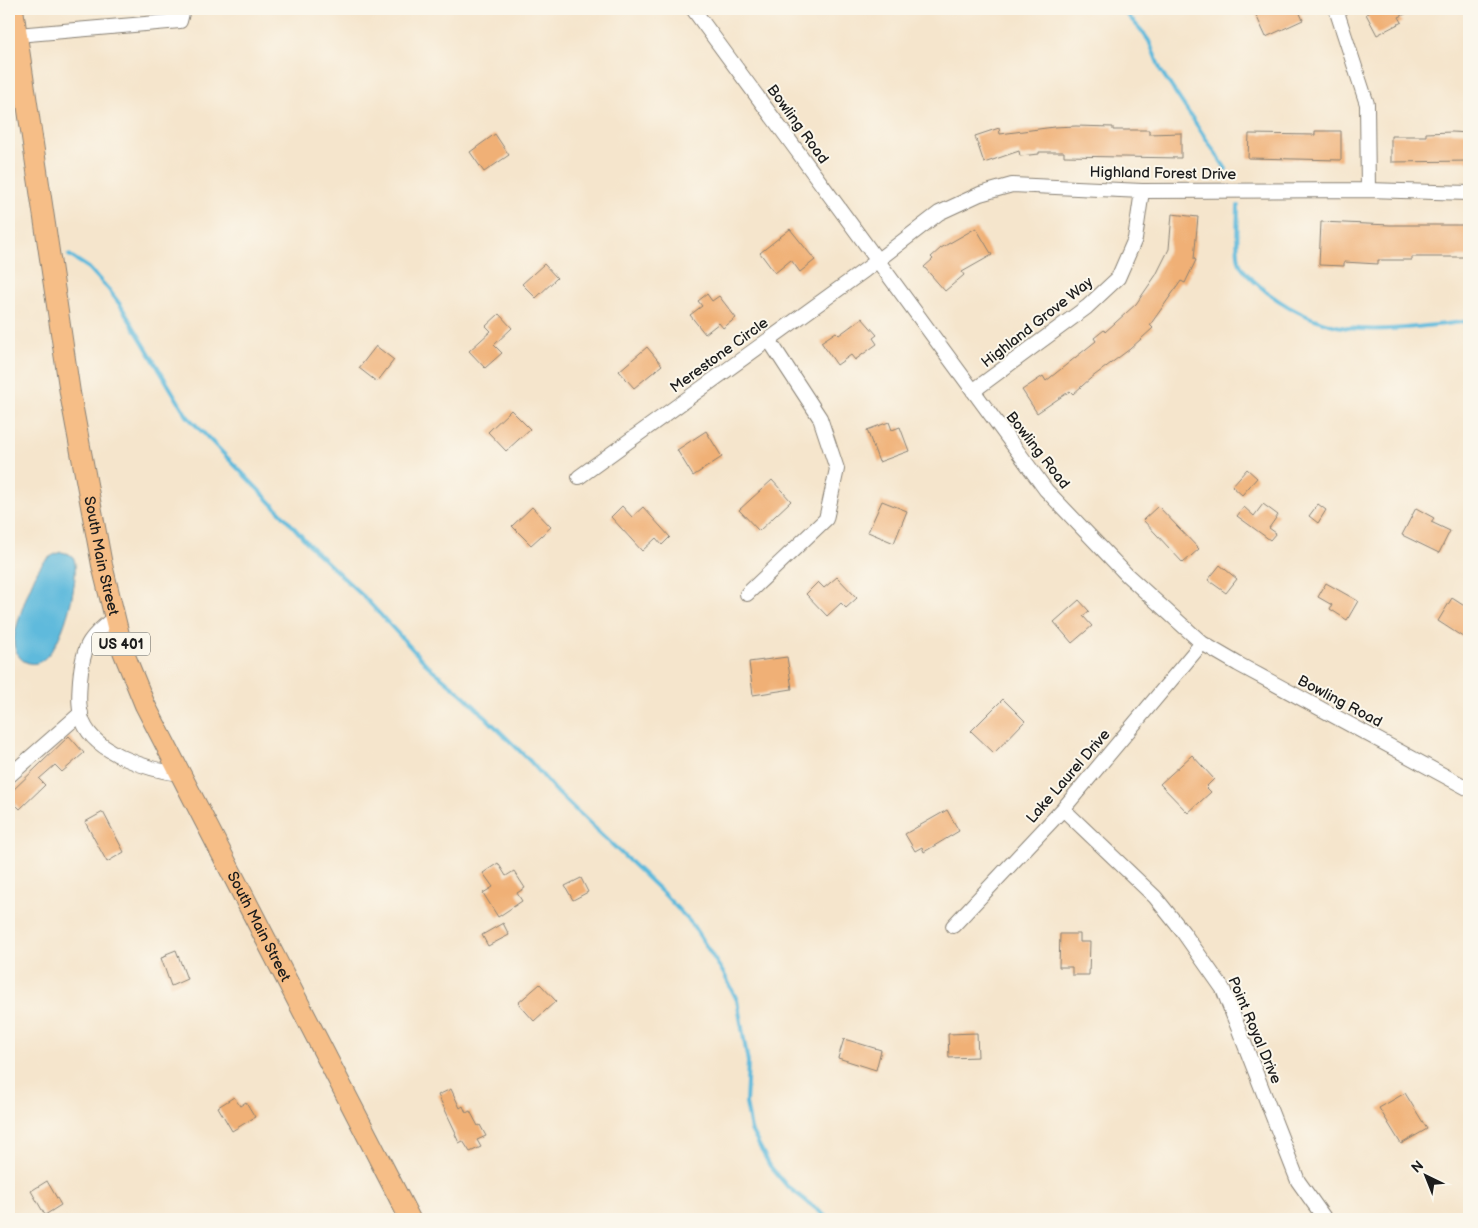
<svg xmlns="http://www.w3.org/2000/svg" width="1478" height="1228" viewBox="0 0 1478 1228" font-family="'Balsamiq Sans',sans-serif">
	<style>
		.water { fill: #5ebadc; stroke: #3d6b7c }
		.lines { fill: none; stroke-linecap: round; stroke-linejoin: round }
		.stream { stroke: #5ebadc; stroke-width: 4 }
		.building { fill: #f0b076 }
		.minor-casing { stroke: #888074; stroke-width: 16 }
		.highway-casing { stroke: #888074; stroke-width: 22 }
		.minor { stroke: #fff; stroke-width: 14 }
		.highway { stroke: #f6be87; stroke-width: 20 }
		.labels { text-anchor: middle; stroke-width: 4; stroke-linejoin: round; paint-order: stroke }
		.shield { fill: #fbf7ec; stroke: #5f5e5a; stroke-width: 1 }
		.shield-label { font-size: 14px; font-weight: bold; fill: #1c1c1c }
		.street-label { font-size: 15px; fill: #1c1c1c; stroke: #fbf7ec }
	</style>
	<rect width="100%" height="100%" fill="#fbf7ec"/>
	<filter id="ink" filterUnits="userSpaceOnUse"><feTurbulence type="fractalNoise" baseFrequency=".02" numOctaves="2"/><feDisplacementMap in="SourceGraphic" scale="10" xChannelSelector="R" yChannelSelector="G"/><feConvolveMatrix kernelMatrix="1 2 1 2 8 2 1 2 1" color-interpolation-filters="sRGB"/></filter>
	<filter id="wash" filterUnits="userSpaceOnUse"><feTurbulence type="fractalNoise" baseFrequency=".0096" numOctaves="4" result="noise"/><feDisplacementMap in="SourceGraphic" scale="20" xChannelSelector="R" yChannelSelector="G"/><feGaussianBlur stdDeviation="1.12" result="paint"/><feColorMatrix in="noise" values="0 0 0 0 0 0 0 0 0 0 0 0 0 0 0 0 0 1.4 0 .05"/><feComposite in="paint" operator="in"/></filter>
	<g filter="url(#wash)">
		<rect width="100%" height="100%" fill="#f5e5cc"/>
		<path class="water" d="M61 552C66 553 72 554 74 559 81 579 58 677 26 662 20 660 14 650 14 643 13 631 32 578 40 567 45 559 52 555 61 552Z"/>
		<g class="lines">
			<path class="stream" d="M1122 9 1141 30 1149 41 1161 71 1226 169
				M1238 206C1238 218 1235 257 1241 266 1247 277 1259 285 1268 293 1293 312 1327 328 1359 329 1378 330 1397 329 1416 327 1434 325 1452 324 1469 321
				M9 223 12 225
				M69 255 89 268 109 290 121 306 187 416 281 513 314 550 365 598 427 665 464 696 530 761 557 792 664 894 692 924 724 974 737 1000 748 1062 746 1103 751 1130 770 1166 787 1186 829 1219"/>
		</g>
		<g id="blocks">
			<path class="building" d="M1269 9H1298L1303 20 1266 37 1256 15Z
				M1375 9H1416L1399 17 1402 22 1377 35 1366 14Z
				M1076 126 1113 127V130H1149V134L1181 133V158L1064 156V152H1039V154L1020 156 1019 151 984 163 975 136 999 128 1000 134 1054 127Z
				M1315 131H1341V160L1248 158 1249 134 1315 135Z
				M1452 132 1469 133V161L1391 162V136H1426V133Z
				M495 134 509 155 484 172 470 152Z
				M1172 214 1198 217 1194 259 1196 260 1185 283 1181 281 1150 325 1153 328 1130 349 1091 378 1073 394 1070 391 1037 413 1022 390 1043 376 1046 381 1096 341 1094 338 1104 330 1105 332 1136 304 1156 275 1169 249Z
				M1321 222 1390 225H1469V257H1412V260H1378V264L1344 262V266L1319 265Z
				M976 228 992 255 962 272 964 275 945 291 924 267 933 259 931 257 941 248Z
				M790 229 815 260 800 272 791 260 775 273 760 253Z
				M544 264 557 278 536 298 522 284Z
				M707 294 712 301 719 296 736 318 723 328 719 323 705 334 690 315 702 306 698 301Z
				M499 314 512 328 494 345 502 353 485 368 469 351 491 331 486 326Z
				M862 318 877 335 873 338 877 344 855 360 851 355 837 365 821 342 836 332 839 335Z
				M376 346 394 360 377 382 359 368Z
				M647 347 662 365 634 388 619 371Z
				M511 410 530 429 506 451 488 432Z
				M889 422 892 430 900 427 909 451 879 462 867 430Z
				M706 431 722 457 693 476 677 450Z
				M1247 469 1257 478 1242 495 1232 486Z
				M772 480 791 501 759 531 739 510Z
				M882 501 907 511 894 543 868 532Z
				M1263 504 1278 515 1269 528 1276 533 1270 540 1237 516 1244 507 1254 516Z
				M1318 504 1326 510 1318 523 1309 516Z
				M622 506 632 517 643 507 670 537 662 545 656 538 642 551 611 517Z
				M1158 506 1199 549 1183 563 1143 520Z
				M532 507 551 527 531 545 512 526Z
				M1416 508 1434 518 1431 522 1450 531 1439 553 1402 535Z
				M1220 565 1237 579 1226 593 1208 580Z
				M837 577 857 598 846 608 841 603 827 616 806 594 818 582 824 588Z
				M1326 583 1358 601 1347 620 1330 609 1332 605 1318 597Z
				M1452 598 1469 609V641L1438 621Z
				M1079 600 1089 611 1083 616 1092 626 1072 643 1054 622Z
				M787 657 792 689 753 695 749 662Z
				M1003 699 1025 721 994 753 971 731Z
				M69 736 84 753 62 772 55 765 39 779 45 785 20 809 9 798V794Z
				M1192 755 1214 779 1206 787 1211 792 1188 813 1160 784Z
				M947 810 959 831 924 852 922 847 915 851 905 834Z
				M103 812 124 852 107 862 85 822Z
				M498 863 506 876 514 871 525 888 517 893 522 901 498 917 483 893 493 887 483 873Z
				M581 878 588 892 573 900 565 886Z
				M503 923 509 935 488 946 482 935Z
				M1060 934H1080V942H1090L1089 975H1072V967H1059Z
				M176 950 187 979 171 986 161 958 167 956 166 954Z
				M540 984 556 1001 534 1021 518 1003Z
				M977 1033 978 1057 949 1058 948 1034Z
				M844 1039 881 1050 876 1070 838 1058Z
				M451 1089 460 1108 463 1106 466 1113 470 1111 478 1126 480 1125 486 1136 477 1140 481 1147 470 1152 463 1141 459 1143 455 1134 456 1133 438 1095Z
				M1405 1093 1427 1129 1401 1144 1379 1108Z
				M234 1097 240 1106 246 1102 255 1117 232 1131 218 1107Z
				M47 1181 61 1205 45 1215 31 1191Z"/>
		</g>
	</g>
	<g filter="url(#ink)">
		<use href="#blocks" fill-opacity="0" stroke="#888074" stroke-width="1"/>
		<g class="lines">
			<g class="minor-casing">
				<path id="minor" d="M693 9 1046 490 1127 575 1202 643 1238 664 1469 789
					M1336 9 1367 104 1368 190
					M17 35 180 21 183 9
					M973 391 1087 307 1118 278 1135 239 1142 191
					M579 477 865 270 939 213 980 194 1012 185 1142 191 1368 190 1469 193
					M747 594 826 519 837 469 820 418 769 340
					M115 617C88 638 83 646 80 680 79 694 78 709 83 722 96 754 150 770 180 774
					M9 776 81 713
					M1063 809 1155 897 1183 932 1223 989 1298 1181 1325 1219
					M953 926 1063 809 1202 643"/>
			</g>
			<g class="highway-casing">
				<g id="highway">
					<path id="s1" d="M13 9 70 393 102 565 123 651 145 705 410 1219"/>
				</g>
			</g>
			<use href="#minor" class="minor"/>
			<use href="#highway" class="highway"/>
		</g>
	</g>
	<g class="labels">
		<rect class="shield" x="92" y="632.5" width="58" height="23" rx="4"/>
		<g class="shield-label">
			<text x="121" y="649">US 401</text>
		</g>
		<g class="street-label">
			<text transform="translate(798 124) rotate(54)" y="5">Bowling Road</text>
			<text transform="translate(1163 173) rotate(1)" y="5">Highland Forest Drive</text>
			<text transform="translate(1037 322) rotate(-38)" y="5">Highland Grove Way</text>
			<text transform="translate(719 355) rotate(-36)" y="5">Merestone Circle</text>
			<text transform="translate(1038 450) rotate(52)" y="5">Bowling Road</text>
			<text dy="5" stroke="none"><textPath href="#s1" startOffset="554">South Main Street</textPath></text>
			<text transform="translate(1340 701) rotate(28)" y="5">Bowling Road</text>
			<text transform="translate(1068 776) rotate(-49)" y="5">Lake Laurel Drive</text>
			<text dy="5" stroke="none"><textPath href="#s1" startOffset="959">South Main Street</textPath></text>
			<text transform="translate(1255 1030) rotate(67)" y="5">Point Royal Drive</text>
		</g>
	</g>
	<rect width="1478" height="1228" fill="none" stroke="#fbf7ec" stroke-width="30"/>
	<g transform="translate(1426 1176) rotate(317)" stroke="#fbf7ec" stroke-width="4" paint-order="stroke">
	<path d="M0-4L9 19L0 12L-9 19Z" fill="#1c1c1c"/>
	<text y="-8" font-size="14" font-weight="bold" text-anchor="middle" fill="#1c1c1c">N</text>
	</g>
</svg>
